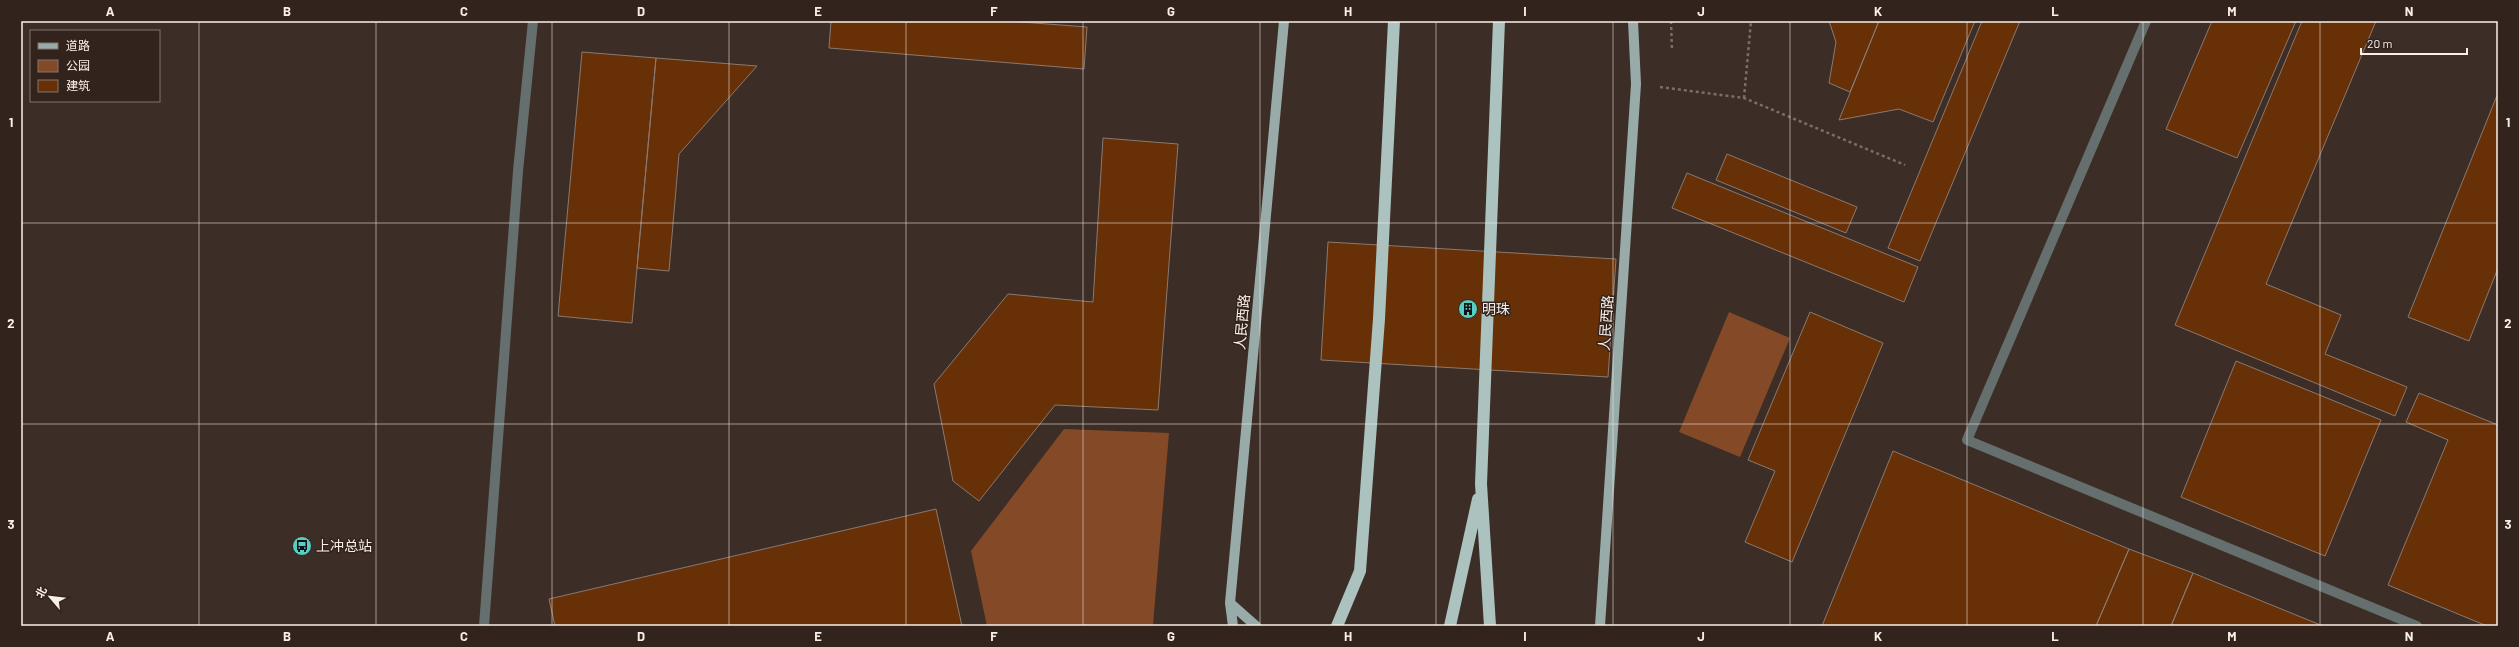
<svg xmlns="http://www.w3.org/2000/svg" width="2519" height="647" viewBox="0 0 2519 647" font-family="Barlow,'Noto Sans SC',sans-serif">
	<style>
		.green { fill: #844a27 }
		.building { fill: #683007; stroke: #8a7970 }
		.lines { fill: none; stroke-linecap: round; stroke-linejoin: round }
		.path { stroke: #7b6e67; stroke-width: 2.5; stroke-dasharray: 3 3; stroke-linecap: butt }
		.lane { stroke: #656f6d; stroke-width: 10 }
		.primary { stroke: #98aba8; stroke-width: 10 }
		.highway { stroke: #acc2bf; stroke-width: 12 }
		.grid { fill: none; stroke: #f9efea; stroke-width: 1; stroke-opacity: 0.55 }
		.labels { text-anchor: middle; stroke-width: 3; stroke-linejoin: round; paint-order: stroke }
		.poi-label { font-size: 14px; fill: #f9efea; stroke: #32241d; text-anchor: start }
		.street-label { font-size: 14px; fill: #f9efea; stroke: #32241d }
		.neatline { fill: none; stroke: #f9efea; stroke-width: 1.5 }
		.grid-label { font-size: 13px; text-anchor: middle; font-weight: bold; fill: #f9efea }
	</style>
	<rect width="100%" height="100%" fill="#3c2e26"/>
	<path class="green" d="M1729 312 1790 338 1740 457 1679 432Z
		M1064 429 1169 433 1153 625 987 626 971 551Z"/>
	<path class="building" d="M831 21H1008L1087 27 1084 69 829 48Z
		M1829 21H1879L1850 92 1829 83 1836 42Z
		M1879 21H1975L1933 122 1899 109 1839 120Z
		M1982 21H2020L1920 261 1888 248Z
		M2212 21H2296L2237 158 2166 129Z
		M2302 21H2376L2266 284 2341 315 2325 354 2407 387 2395 416 2175 325Z
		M582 52 656 58 632 323 558 316Z
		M656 58 757 66 679 154 669 271 637 268Z
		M2498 93V268L2469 341 2408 317Z
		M1103 138 1178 144 1158 410 1055 405 979 501 953 481 934 384 1008 294 1093 302Z
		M1727 154 1857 207 1846 233 1716 180Z
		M1687 173 1918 267 1904 302 1672 208Z
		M1328 242 1616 259 1608 377 1321 360Z
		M1810 312 1883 343 1792 562 1745 542 1775 471 1748 460Z
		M2236 361 2381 420 2325 556 2181 497Z
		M2419 393 2498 425V626H2487L2388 585 2448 440 2406 422Z
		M1893 451 2129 549 2096 626H1822Z
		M936 509 962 626H555L549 599Z
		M2129 549 2193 573 2171 626H2096Z
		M2193 573 2323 626H2171Z"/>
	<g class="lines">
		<path class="path" d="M1671 21 1672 50
			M1660 87 1744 98 1905 165
			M1744 98 1751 21"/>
		<path class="lane" d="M2146 21 1967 440 2417 626
			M484 626 518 171 533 21"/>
		<path class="primary" d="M1230 603 1256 626
			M1233 626 1230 603 1284 21
			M1600 626 1636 84 1633 21"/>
		<path class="highway" d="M1337 626 1360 571 1379 319 1394 21
			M1450 626 1478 499
			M1490 626 1481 484 1499 21"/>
	</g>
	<path class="grid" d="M199 21V626M376 21V626M552 21V626M729 21V626M906 21V626M1083 21V626M1260 21V626M1436 21V626M1613 21V626M1790 21V626M1967 21V626M2143 21V626M2320 21V626M21 223H2498M21 424H2498"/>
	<defs>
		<g id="building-disc" transform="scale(1)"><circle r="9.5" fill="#56cec3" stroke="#32241d"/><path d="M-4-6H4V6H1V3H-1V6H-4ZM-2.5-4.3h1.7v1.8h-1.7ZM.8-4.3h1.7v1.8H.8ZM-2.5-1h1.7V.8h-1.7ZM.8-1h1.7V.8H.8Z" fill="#111"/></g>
		<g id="bus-disc" transform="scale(1)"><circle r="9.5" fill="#56cec3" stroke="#32241d"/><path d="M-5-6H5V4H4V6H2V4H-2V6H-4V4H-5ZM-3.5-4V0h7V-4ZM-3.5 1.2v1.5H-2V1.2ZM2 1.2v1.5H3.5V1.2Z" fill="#111"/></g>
	</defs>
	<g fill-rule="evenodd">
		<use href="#building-disc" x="1468" y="309"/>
		<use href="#bus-disc" x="302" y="546"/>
	</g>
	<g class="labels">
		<g class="poi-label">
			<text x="1482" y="314">明珠</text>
			<text x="316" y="551">上冲总站</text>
		</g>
		<g class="street-label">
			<text transform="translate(1242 322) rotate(-85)" y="5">人民西路</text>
			<text transform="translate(1606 323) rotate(-86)" y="5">人民西路</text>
		</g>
	</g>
	<rect width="2519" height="647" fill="none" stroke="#32241d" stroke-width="44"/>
	<rect x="30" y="30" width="130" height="72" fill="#32241d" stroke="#82756f"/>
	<rect x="38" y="43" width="20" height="6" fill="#98aba8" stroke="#82756f"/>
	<text x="66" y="50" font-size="12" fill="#f9efea">道路</text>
	<rect x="38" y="60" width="20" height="12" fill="#844a27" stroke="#82756f"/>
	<text x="66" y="70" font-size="12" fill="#f9efea">公园</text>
	<rect x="38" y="80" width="20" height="12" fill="#683007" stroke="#82756f"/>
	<text x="66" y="90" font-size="12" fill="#f9efea">建筑</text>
	<g transform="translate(50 597) rotate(298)" stroke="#32241d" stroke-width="3" paint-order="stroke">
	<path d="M0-3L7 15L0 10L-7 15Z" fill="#f9efea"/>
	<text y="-6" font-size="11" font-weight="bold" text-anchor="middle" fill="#f9efea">北</text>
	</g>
	<path d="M2361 48v6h106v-6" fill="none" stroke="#f9efea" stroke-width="2"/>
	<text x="2367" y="48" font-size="12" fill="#f9efea" stroke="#32241d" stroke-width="3" paint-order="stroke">20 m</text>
	<rect x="22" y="22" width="2475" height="603" class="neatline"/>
	<g class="grid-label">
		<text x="110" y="16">A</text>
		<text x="287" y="16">B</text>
		<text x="464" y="16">C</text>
		<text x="641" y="16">D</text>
		<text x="818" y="16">E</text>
		<text x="994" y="16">F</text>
		<text x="1171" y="16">G</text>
		<text x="1348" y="16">H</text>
		<text x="1525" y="16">I</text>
		<text x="1701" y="16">J</text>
		<text x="1878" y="16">K</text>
		<text x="2055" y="16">L</text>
		<text x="2232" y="16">M</text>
		<text x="2409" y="16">N</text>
		<text x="11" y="127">1</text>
		<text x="2508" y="127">1</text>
		<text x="11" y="328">2</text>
		<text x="2508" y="328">2</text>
		<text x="11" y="529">3</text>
		<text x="2508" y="529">3</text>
		<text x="110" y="641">A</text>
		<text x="287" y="641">B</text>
		<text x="464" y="641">C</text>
		<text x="641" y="641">D</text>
		<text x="818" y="641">E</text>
		<text x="994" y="641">F</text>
		<text x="1171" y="641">G</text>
		<text x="1348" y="641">H</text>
		<text x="1525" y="641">I</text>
		<text x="1701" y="641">J</text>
		<text x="1878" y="641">K</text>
		<text x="2055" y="641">L</text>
		<text x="2232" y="641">M</text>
		<text x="2409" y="641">N</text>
	</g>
</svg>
